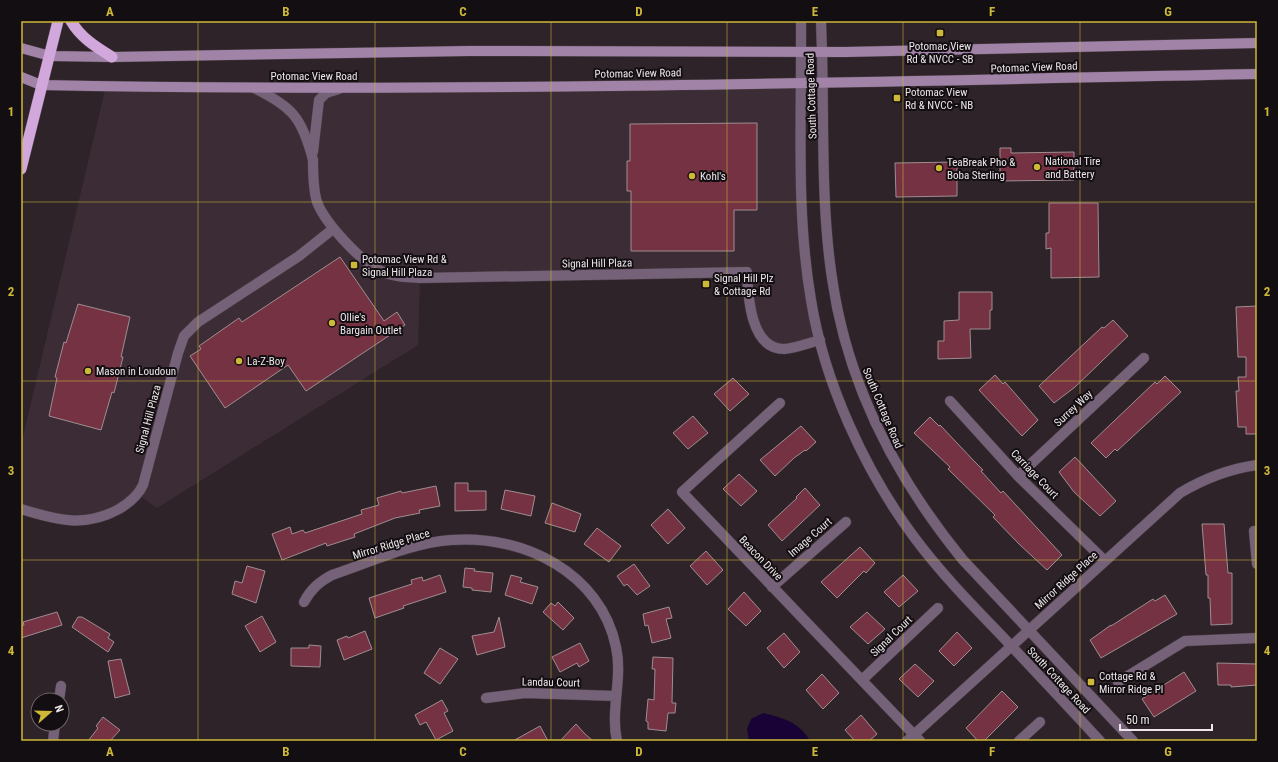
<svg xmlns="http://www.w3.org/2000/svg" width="1278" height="762" viewBox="0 0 1278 762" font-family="'Roboto Condensed',sans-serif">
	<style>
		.built { fill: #3c2c35 }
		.water { fill: #180236 }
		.building { fill: #753243; stroke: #9e8e91 }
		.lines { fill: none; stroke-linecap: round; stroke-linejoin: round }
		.minor-casing { stroke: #493e44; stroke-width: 11 }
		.tertiary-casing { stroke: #493e44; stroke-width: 11 }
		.secondary-casing { stroke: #493e44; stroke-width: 11 }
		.trunk-casing { stroke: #493e44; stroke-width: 12 }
		.minor { stroke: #756279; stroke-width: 10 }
		.tertiary { stroke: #756279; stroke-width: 10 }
		.secondary { stroke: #a183a8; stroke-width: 10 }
		.trunk { stroke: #d2a8dc; stroke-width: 11 }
		.grid { fill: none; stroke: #ceb837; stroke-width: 1; stroke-opacity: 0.55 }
		.poi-dot { fill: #ceb837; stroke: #130e11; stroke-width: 1.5 }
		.labels { text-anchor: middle; stroke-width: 4; stroke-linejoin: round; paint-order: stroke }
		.poi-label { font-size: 11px; fill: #ede6ea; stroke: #130e11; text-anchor: start }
		.street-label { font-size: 11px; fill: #ede6ea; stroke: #130e11 }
		.neatline { fill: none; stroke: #ceb837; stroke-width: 1.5 }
		.grid-label { font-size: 13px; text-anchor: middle; font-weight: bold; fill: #ceb837 }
	</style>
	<rect width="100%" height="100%" fill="#2e2329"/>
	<path class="built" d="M801 83 802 204 820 340 784 349 761 335 747 272 420 279 418 345 157 508 137 494 95 520 21 509V445L106 86Z"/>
	<path class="water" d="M763 713C783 718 799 722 810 741H749L747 729 751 719Z"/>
	<path class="building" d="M757 123V210H734V251H631V191H627V161H630V124Z
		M1000 148H1011V153L1074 152V180L1000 181Z
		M957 162V196L896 197 895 163Z
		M1049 203H1098L1099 277 1051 278V248L1046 249V233H1049Z
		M340 257 384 321 397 312 405 325 306 391 288 365 225 408 190 356 201 349 199 346 239 318 242 322Z
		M959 292H992V310H990V329H970L971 358 938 359V341H944V321L959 320Z
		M78 304 130 317 121 357H123L114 393 112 392 101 430 49 416 57 378 55 377 64 342 66 343Z
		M1257 306V434H1246V427H1238L1236 391H1239L1238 377H1246V357H1238L1236 307Z
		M1113 320 1128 336 1075 387 1054 403 1039 386 1102 327 1104 328Z
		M995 375 1003 384 1005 382 1038 420 1022 436 979 390Z
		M1165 376 1181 392 1117 451 1115 449 1106 458 1091 443 1155 382 1157 384Z
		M733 378 749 394 730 411 714 394Z
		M693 416 708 433 688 449 673 433Z
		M930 417 939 426 940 425 974 461 983 470 981 471 1001 493 1003 491 1062 555 1047 570 1019 544 993 517 995 515 948 469 950 467 914 433Z
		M801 426 816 442 806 451 805 450 794 458 775 476 760 460Z
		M1075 457 1116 501 1100 516 1074 492 1059 472Z
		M739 474 757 491 741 506 723 489Z
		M455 483H468V491H486V510L455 511Z
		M436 486 440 506 419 510 420 513 395 518 354 534 355 537 327 546 326 543 282 560 272 534 290 527 292 534 303 530 305 533 362 514 361 510 379 505 377 498 401 491 402 493Z
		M805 488 820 505 782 541 768 525 797 498 796 497Z
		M505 490 535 496 531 516 501 509Z
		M552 503 581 514 575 532 545 523Z
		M668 509 685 528 668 544 651 525Z
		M1202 524H1224L1228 573H1232V624L1211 625 1210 598H1208V575H1206Z
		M597 528 621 546 609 562 584 544Z
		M860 547 875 563 866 573 864 571 837 598 821 582Z
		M706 551 723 570 707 585 690 566Z
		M634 564 650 586 637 595 627 584 624 586 617 576Z
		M247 566 265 571 256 603 232 594 235 581 242 583Z
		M465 568 475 569 474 571 493 573 491 592 472 590V588L463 587Z
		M440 575 446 592 403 606 404 608 375 618 369 598 412 584 411 580 422 577 423 581Z
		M511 575 522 578 520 582 538 587 532 604 505 595Z
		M903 575 918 591 899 607 884 592Z
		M744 592 761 611 746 626 728 609Z
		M1165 595 1177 614 1101 658 1090 640 1111 625V626L1153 599 1155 601Z
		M558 602 574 618 563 630 543 612 551 603 555 606Z
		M669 607 672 618 666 619 671 638 652 643 648 625 645 626 643 614Z
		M57 612 62 625 21 638V626L24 625 23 622Z
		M867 612 885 629 868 644 850 627Z
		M262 616 276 642 260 652 245 626Z
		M78 617H82L110 634 108 638 114 642 108 652 72 627Z
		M499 617 505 647 477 655 472 636 494 632Z
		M365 631 372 649 344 660 337 640 347 636 348 638Z
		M957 632 972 648 954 666 939 651Z
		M784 633 800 652 784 668 767 648Z
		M580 643 589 661 579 667 577 663 560 672 552 657Z
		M309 645 321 646 320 667 291 666V648H309Z
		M440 648 458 659 440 684 424 673Z
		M653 657 673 658 672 703H676L675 713H668L666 731 648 729V722L646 721 648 699 654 700 655 669H652Z
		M121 659 130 694 115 698 108 661Z
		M1217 663 1257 664V685L1231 687V685H1218Z
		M915 664 934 681 918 697 899 679Z
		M1184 672 1196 691 1154 717 1142 699Z
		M822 674 839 693 823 709 806 690Z
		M1002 691 1018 707 984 741H978L966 728Z
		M442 700 448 711 444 713 453 731 436 740 426 722 420 725 415 715Z
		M861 715 877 734 869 741H855L845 730Z
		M103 717 120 730 110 741H88L98 728 96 726Z
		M576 724 584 733 593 741H560Z
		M540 726 548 741H513Z"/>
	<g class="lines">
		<g class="minor-casing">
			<path id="minor" d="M821 21 822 52
				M801 52V21
				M313 160C313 174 313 189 317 202 325 223 361 262 381 271 393 277 407 277 420 278L747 272C748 295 750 349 784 349 796 348 809 343 820 340
				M950 401 1018 476 1105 561
				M780 403 682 492 920 741
				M1018 476 1144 358
				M21 509C56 520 85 528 119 509 129 503 138 496 143 485L178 353 184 336 198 322 299 256 333 229
				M1254 531 1257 564
				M772 587 846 522
				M304 602C311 589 319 582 332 575 371 562 410 543 451 540 523 534 601 573 616 647 623 678 610 710 617 741
				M862 680 938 608
				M1118 682 1185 641 1257 638
				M486 698 525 693 616 696
				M59 700 61 686
				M53 741 55 724
				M907 741 1180 493C1205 478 1228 469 1257 465
				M1019 741 1040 722"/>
		</g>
		<g class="tertiary-casing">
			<path id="tertiary" d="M801 52C801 135 797 219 811 300 824 382 865 471 914 537 940 572 970 603 1000 634 1034 670 1067 705 1100 741
				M822 52C824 126 821 206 832 278 847 384 896 478 963 560L1133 741
				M254 88C293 107 302 118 313 160
				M313 152 319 100 326 93 339 89"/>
		</g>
		<g class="secondary-casing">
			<path id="secondary" d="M21 48 50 56 112 57 469 51 845 52 1257 43
				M21 77 41 85C446 93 852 82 1257 74"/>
		</g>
		<g class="trunk-casing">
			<path id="trunk" d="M71 21C81 38 96 47 112 57
				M21 169 58 21"/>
		</g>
		<use href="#minor" class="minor"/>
		<use href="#tertiary" class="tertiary"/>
		<use href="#secondary" class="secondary"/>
		<use href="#trunk" class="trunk"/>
	</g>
	<path class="grid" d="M198 21V741M375 21V741M551 21V741M727 21V741M903 21V741M1080 21V741M21 202H1257M21 381H1257M21 560H1257"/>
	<g class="poi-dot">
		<rect x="936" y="29" width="8" height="8" rx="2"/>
		<rect x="893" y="94" width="8" height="8" rx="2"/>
		<circle cx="1037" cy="167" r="4"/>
		<circle cx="939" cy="168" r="4"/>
		<circle cx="692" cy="176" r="4"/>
		<rect x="350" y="261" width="8" height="8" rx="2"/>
		<rect x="702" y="280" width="8" height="8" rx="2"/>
		<circle cx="332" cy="323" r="4"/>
		<circle cx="239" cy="361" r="4"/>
		<circle cx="88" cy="371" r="4"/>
		<rect x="1087" y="678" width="8" height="8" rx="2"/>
	</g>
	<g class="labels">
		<g class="poi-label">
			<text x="940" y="50" text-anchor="middle">Potomac View<tspan x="940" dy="13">Rd &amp; NVCC - SB</tspan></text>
			<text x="905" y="96">Potomac View<tspan x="905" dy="13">Rd &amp; NVCC - NB</tspan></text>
			<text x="1045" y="165">National Tire<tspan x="1045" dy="13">and Battery</tspan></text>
			<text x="947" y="166">TeaBreak Pho &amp;<tspan x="947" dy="13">Boba Sterling</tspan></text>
			<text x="700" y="180">Kohl's</text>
			<text x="362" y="263">Potomac View Rd &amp;<tspan x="362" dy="13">Signal Hill Plaza</tspan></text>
			<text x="714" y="282">Signal Hill Plz<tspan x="714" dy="13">&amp; Cottage Rd</tspan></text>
			<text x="340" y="321">Ollie's<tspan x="340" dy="13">Bargain Outlet</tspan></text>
			<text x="247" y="365">La-Z-Boy</text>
			<text x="96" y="375">Mason in Loudoun</text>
			<text x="1099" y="680">Cottage Rd &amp;<tspan x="1099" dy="13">Mirror Ridge Pl</tspan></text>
		</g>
		<g class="street-label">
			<text transform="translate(1034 67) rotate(-2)" y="4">Potomac View Road</text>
			<text transform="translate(638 73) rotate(-1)" y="4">Potomac View Road</text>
			<text x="314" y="80">Potomac View Road</text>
			<text transform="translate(811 96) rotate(-92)" y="4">South Cottage Road</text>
			<text transform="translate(597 263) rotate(-1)" y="4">Signal Hill Plaza</text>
			<text transform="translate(883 408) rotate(67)" y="4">South Cottage Road</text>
			<text transform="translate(1073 408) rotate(-43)" y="4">Surrey Way</text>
			<text transform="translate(148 419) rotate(-75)" y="4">Signal Hill Plaza</text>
			<text transform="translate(1035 474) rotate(46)" y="4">Carriage Court</text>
			<text transform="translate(810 537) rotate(-41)" y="4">Image Court</text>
			<text transform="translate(391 544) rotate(-17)" y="4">Mirror Ridge Place</text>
			<text transform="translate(761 558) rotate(46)" y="4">Beacon Drive</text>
			<text transform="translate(1066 580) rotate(-42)" y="4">Mirror Ridge Place</text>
			<text transform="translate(891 636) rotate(-44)" y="4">Signal Court</text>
			<text transform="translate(1059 680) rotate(47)" y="4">South Cottage Road</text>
			<text transform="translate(551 682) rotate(1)" y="4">Landau Court</text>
		</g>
	</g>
	<rect width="1278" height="762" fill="none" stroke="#130e11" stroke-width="44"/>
	<g transform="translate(50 712) rotate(70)"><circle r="19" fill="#130e11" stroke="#6a6468"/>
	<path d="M0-3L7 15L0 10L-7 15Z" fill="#ceb837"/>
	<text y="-6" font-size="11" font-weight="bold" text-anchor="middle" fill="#ede6ea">N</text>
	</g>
	<path d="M1120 724v6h92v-6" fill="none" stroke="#ede6ea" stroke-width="2"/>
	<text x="1126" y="724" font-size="12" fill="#ede6ea" stroke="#130e11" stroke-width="3" paint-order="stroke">50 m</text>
	<rect x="22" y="22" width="1234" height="718" class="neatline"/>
	<g class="grid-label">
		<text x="110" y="16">A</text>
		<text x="286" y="16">B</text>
		<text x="463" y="16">C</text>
		<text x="639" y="16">D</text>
		<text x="815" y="16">E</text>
		<text x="992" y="16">F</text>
		<text x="1168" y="16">G</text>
		<text x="11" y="116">1</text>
		<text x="1267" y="116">1</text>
		<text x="11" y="296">2</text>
		<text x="1267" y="296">2</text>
		<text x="11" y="475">3</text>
		<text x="1267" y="475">3</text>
		<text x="11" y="655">4</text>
		<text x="1267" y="655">4</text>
		<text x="110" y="756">A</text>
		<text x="286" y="756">B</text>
		<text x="463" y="756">C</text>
		<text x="639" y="756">D</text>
		<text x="815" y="756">E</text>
		<text x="992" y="756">F</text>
		<text x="1168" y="756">G</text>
	</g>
</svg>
